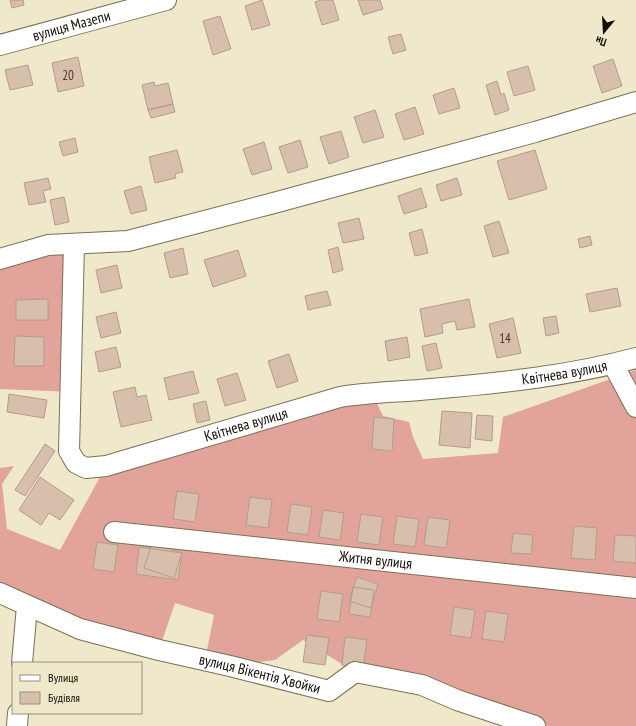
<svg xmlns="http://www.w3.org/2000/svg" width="636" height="726" viewBox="0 0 636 726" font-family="'PT Sans Narrow',sans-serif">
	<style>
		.forest { fill: #e1a39a }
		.building { fill: #d8bfab; stroke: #b49c88 }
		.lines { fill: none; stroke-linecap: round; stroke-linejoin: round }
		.minor-casing { stroke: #787157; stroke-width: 22 }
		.minor { stroke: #fff; stroke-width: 20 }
		.labels { text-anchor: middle; stroke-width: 3; stroke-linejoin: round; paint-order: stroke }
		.number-label { font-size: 13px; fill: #423a2e }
		.street-label { font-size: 15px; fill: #100e05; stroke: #f0e8ca }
	</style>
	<rect width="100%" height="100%" fill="#f0e8ca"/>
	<path class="forest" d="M74 244 72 392 0 389V259Z
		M636 370V726H535L355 672 303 640 275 660 230 666 205 660 214 615 175 603 159 650 0 593V468L14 466 2 484 7 529 60 550 106 466 372 393 383 416 409 422 413 437 423 459 498 453 503 417Z"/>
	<path class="building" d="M10 0H23L24 5 12 8Z
		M262 0 270 25 252 30 245 6Z
		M321 0H333L339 20 322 25 315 2Z
		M358 0H380L383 9 363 15Z
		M220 16 231 49 213 55 203 21Z
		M401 34 406 50 393 54 388 37Z
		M78 57 84 86 58 92 52 63Z
		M613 59 622 86 602 93 593 66Z
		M28 65 33 85 10 90 5 70Z
		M528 66 535 90 514 96 507 72Z
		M497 81 501 95 504 93 509 110 495 115 486 85Z
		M154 82 155 86 168 83 173 104 148 110 142 85Z
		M454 88 460 108 439 114 433 95Z
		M173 104 175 112 151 118 148 110Z
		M415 107 424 134 404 140 395 114Z
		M375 110 384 137 363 143 354 117Z
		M341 131 349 157 329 164 320 137Z
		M75 138 78 152 63 156 59 142Z
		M300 140 308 167 288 173 279 147Z
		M264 142 272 169 252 175 243 149Z
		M177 150 183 172 175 174 176 178 155 183 149 157Z
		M535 150 547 189 509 200 497 161Z
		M48 178 51 189 43 191 46 202 29 205 24 183Z
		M457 178 462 195 441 201 436 185Z
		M141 186 147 210 131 214 124 191Z
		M421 188 427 207 404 214 398 196Z
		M64 197 69 222 55 225 50 200Z
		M359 218 364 239 343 243 338 223Z
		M499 221 509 253 493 257 484 226Z
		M422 229 428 253 415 256 409 233Z
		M590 236 592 245 580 248 578 239Z
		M338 247 343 270 333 273 328 250Z
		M183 248 188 274 170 278 164 253Z
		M238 250 246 276 213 287 204 260Z
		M117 265 122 288 101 293 96 270Z
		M617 288 621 306 590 312 586 294Z
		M327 291 331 305 308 310 305 296Z
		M48 299V320H16V300Z
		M469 299 475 327 457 330 455 321 442 324 443 333 425 337 420 309Z
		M116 312 121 333 101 338 96 317Z
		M556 316 559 333 546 336 543 318Z
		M513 318 521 353 497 358 489 324Z
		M15 336 44 337V366H14Z
		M407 337 410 357 388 361 385 341Z
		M436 343 442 368 427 371 422 346Z
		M116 347 121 367 99 372 95 352Z
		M289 354 298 381 277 388 268 361Z
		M193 371 199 393 169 400 164 378Z
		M237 373 246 400 225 406 217 379Z
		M135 387 137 397 146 395 152 420 121 427 113 392Z
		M9 394 47 400 44 418 7 412Z
		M206 401 210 420 197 423 193 404Z
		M442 411 472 413 470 448 439 445Z
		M477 415 493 416 492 441 475 439Z
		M374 417 394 419 392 451 372 449Z
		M45 444 55 451 25 496 15 490Z
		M40 477 74 500 60 520 49 513 41 525 19 510Z
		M177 491 199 494 195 522 173 519Z
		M250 497 272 500 268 528 246 525Z
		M291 504 312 507 308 535 287 532Z
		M323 510 344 513 340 540 319 537Z
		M361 514 383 517 379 545 357 542Z
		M397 516 419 519 415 547 393 544Z
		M428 517 450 520 446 548 424 545Z
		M574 526 597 528 595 560 571 558Z
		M513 533 533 535 531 554 511 553Z
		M615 535 636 536V563L613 561Z
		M97 542 118 545 114 572 93 569Z
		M152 543 182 553 174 578 144 568Z
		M139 547 182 553 178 580 136 574Z
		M357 577 378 584 371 608 349 601Z
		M353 587 374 590 370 617 349 614Z
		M321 591 343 594 339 622 317 619Z
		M454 607 475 610 471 638 450 635Z
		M486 611 508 614 504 642 482 639Z
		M307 635 329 638 325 665 303 662Z
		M345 637 367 640 363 668 342 665Z"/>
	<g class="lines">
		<g class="minor-casing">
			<g id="minor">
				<path id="s1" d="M0 45 166 0"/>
				<path id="s2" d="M74 244 69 451 76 463 86 468 106 466 340 397C370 392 401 392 431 389 500 383 569 376 636 358"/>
				<path d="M0 259 48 245 128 241 270 204 535 132 636 102"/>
				<path d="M613 364 636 407"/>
				<path id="s3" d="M114 532 636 588"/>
				<path id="s4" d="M0 593 80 629 159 650 230 666 329 691 355 672 422 685 457 700 535 726"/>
				<path d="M22 663 27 606"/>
				<path d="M17 726 18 713"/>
			</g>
		</g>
		<use href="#minor" class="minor"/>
	</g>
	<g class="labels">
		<g class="number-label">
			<text x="68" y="80">20</text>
			<text x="505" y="343">14</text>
		</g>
		<g class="street-label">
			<text dy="5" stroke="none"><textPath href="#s1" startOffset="74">вулиця Мазепи</textPath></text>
			<text dy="5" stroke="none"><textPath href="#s2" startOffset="722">Квітнева вулиця</textPath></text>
			<text dy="5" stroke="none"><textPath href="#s2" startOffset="398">Квітнева вулиця</textPath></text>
			<text dy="5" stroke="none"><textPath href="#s3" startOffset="263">Житня вулиця</textPath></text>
			<text dy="5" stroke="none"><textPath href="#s4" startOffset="273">вулиця Вікентія Хвойки</textPath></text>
		</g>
	</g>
	<rect x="12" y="662" width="130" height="52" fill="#f0e8ca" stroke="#96917b"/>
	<rect x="20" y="675" width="20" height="6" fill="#ffffff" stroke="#96917b"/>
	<text x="48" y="682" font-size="12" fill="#100e05">Вулиця</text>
	<rect x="20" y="692" width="20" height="12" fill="#d8bfab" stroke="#96917b"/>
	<text x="48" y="702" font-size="12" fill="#100e05">Будівля</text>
	<g transform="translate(604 32) rotate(198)" stroke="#f0e8ca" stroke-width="3" paint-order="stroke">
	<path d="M0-3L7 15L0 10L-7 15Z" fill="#100e05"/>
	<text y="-6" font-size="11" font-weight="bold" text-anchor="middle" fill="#100e05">Пн</text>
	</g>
</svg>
